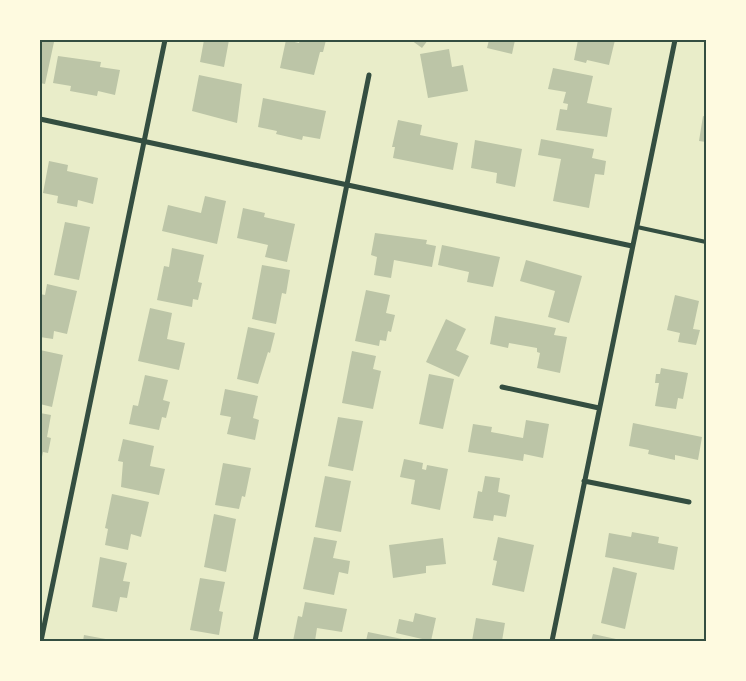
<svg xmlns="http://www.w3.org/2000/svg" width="746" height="681" viewBox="0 0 746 681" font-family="'Titillium Web',sans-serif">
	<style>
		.building { fill: #bcc5a7 }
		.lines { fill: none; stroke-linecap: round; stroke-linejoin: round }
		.service { stroke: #344e41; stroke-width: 4 }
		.minor { stroke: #344e41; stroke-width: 5 }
		.neatline { fill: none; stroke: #344e41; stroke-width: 2 }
	</style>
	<rect width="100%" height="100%" fill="#e9edc9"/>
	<path class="building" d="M40 40 54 42 45 84 40 83Z
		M204 40H229L224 67 200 62Z
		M286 40 299 43 300 40H326L323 52H320L314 75 280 68Z
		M411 40H428L422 48Z
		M489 40H515L512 54 487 48Z
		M578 40H615L609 65 587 60 586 63 574 60Z
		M449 49 452 67 463 65 468 91 428 98 420 54Z
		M58 56 101 62 100 67 120 70 115 95 98 91 97 96 70 91 71 86 53 83Z
		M553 68 593 76 587 103 612 108 607 137 556 130 560 109 567 110 568 104 563 103 566 92 548 89Z
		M199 75 242 84 237 123 192 111Z
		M263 98 326 111 320 139 303 136 302 140 276 134 277 131 258 127Z
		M703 116 706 117V142L699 141Z
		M398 120 422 125 420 135 458 143 453 170 393 158 395 147H392Z
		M541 139 594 149 592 158 606 161 604 175 595 174 589 208 553 201 561 159 538 155Z
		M475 140 522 149 515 187 496 183 497 173 471 168Z
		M49 161 68 165 67 171 98 178 93 204 78 200 77 207 57 203 58 196 43 193Z
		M205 196 226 201 217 244 162 231 168 205 201 213Z
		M243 208 265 213 264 217 295 224 287 262 265 257 268 245 237 238Z
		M65 222 90 227 79 280 54 275Z
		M375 233 427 240 426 244 436 246 432 267 394 260 391 278 374 275 377 257 371 255Z
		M442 245 500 257 493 287 467 282 469 272 438 265Z
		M172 248 204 255 198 282 202 283 198 300 193 299 192 307 157 300 164 266 169 267Z
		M526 260 582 276 569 323 548 317 555 291 520 281Z
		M262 265 290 270 286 294 282 293 276 324 252 319Z
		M47 284 77 291 67 334 54 331 53 339 40 337V294L45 295Z
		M366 290 390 295 386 313 395 315 391 332 388 331 386 341 380 340 379 346 355 341Z
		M675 295 699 301 693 329 700 330 696 345 678 342 680 333 667 330Z
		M150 308 172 313 167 339 185 343 179 370 138 361Z
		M495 316 556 328 554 335 567 337 560 373 537 368 540 353 537 352V348L509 343 508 348 490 344Z
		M446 319 466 329 456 350 469 356 459 377 426 362Z
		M248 327 275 333 270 353 268 352 258 384 237 379Z
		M40 350 63 355 52 407 40 404Z
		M352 351 376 356 373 369 381 371 373 409 342 403Z
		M661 368 688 373 683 399 678 398 676 409 655 406 659 383H655L656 374H660Z
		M429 374 454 379 443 429 419 424Z
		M145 375 168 380 163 400 170 402 166 418 162 417 159 430 129 424 133 405 138 406Z
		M225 389 258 396 253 418 259 420 255 440 227 434 231 417 220 415Z
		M40 413 51 415 47 437 51 438 48 453 43 452 41 462Z
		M338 417 363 421 353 471 328 466Z
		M526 420 549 424 543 458 524 454 523 461 468 452 473 424 492 427 491 432 523 438Z
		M633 423 702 437 698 460 675 455V460L648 454 649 450 629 446Z
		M123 439 154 446 150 466 165 469 159 495 121 487 123 462 118 461Z
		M404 459 423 463 422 469 426 470 427 465 448 469 440 510 411 504 415 480 400 477Z
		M223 463 251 468 245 497 242 496 239 509 215 505Z
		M325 476 351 481 341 532 315 527Z
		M485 476 500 478 498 492 510 495 506 517 494 515 493 521 473 518 478 491 482 492Z
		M112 494 149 502 141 537 131 534 128 550 105 545 108 529 105 528Z
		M214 514 236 519 226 572 204 567Z
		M632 532 659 537 658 543 678 547 674 570 605 557 609 533 631 537Z
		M314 537 337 541 333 558 350 561 348 574 339 572 334 595 303 589Z
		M498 537 534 545 524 592 492 585 497 561 493 560Z
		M443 538 446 564 426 566V573L393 578 389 545Z
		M100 557 127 563 123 581 130 582 127 598 120 597 117 612 92 607Z
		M613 567 637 573 625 629 601 623Z
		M200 578 225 582 219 611 223 612 219 635 190 630Z
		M305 602 347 609 342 632 317 628 315 641H293L298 616 302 617Z
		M415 613 436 618 431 641 396 633 399 619 413 622Z
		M476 618 505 623 502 641H472Z
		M368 632 407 640V641H366Z
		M593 634 616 639 615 641H591Z
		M84 635 111 640 110 641H83Z"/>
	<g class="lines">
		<path class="service" d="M637 227 706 242"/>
		<path class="minor" d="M40 119 632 246
			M502 387 599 408
			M584 481 689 502
			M41 641 165 40
			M255 641 369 75
			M552 641 675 40"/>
	</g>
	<rect width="746" height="681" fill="none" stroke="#fefae0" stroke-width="82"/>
	<rect x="41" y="41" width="664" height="599" class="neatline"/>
</svg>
